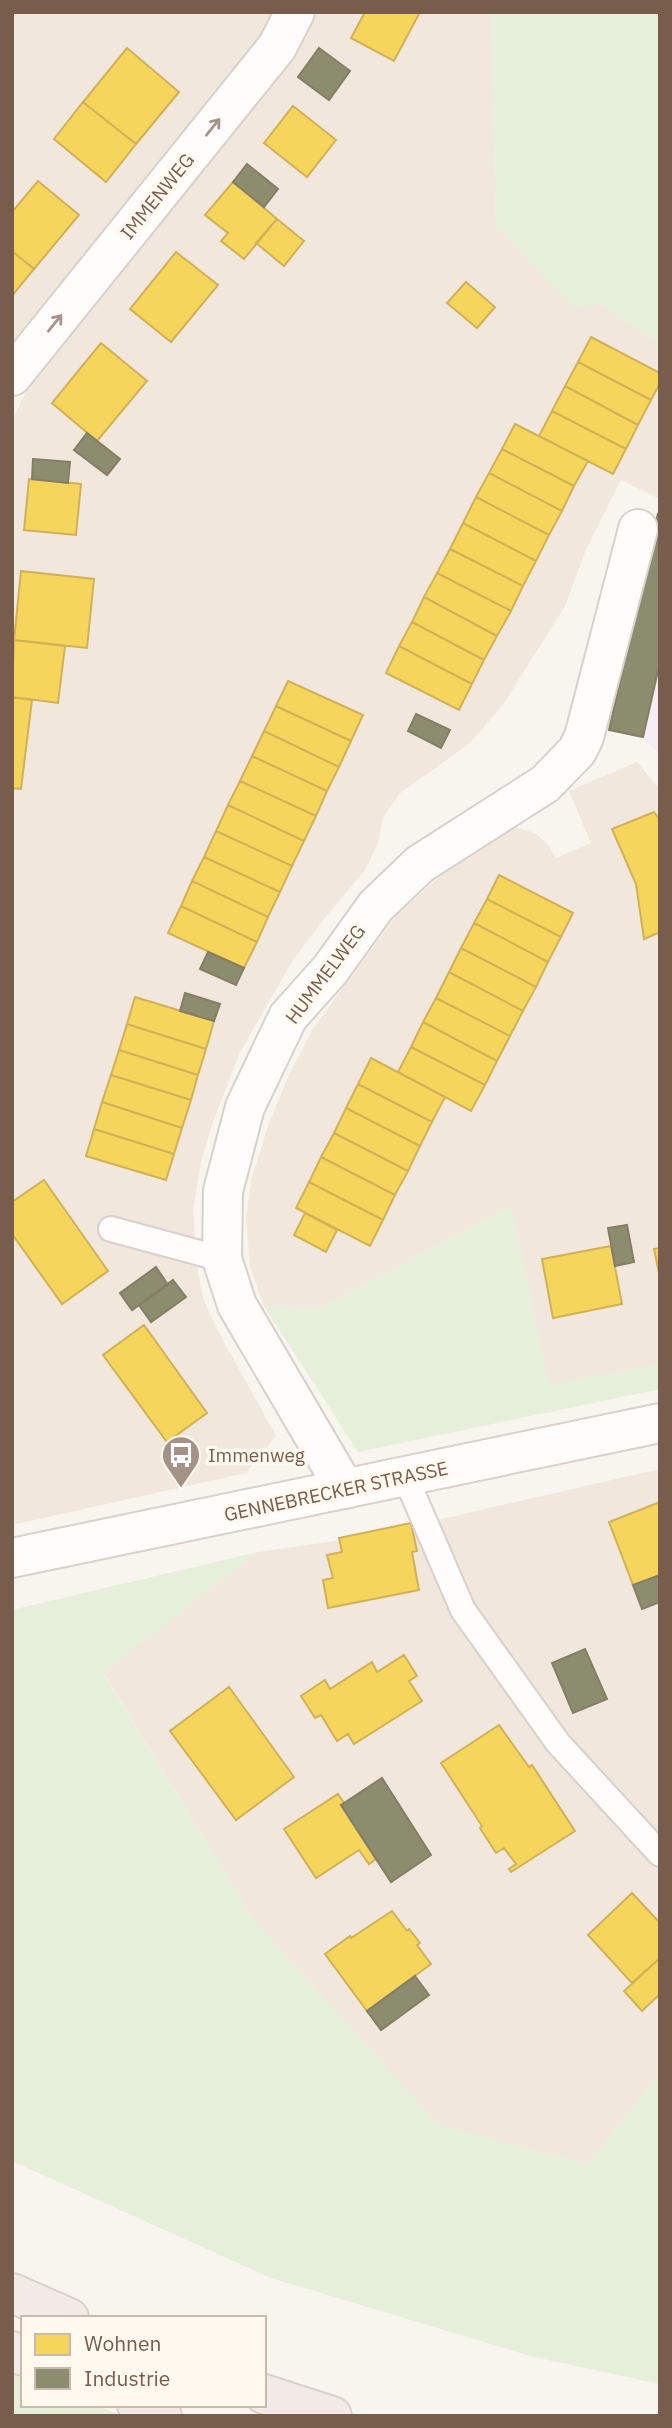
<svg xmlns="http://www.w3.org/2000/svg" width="672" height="2428" viewBox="0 0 672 2428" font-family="'IBM Plex Sans',sans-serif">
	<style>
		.residential { fill: #f1e7dc }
		.education { fill: #f5ecf4 }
		.green { fill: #e5efd9 }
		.homes { fill: #f6d55c; stroke: #d0b157; stroke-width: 2 }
		.industry { fill: #8c8c6e; stroke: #867e64; stroke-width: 2 }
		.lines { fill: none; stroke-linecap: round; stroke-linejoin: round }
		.lane-casing { stroke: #d7d1cc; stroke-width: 28 }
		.street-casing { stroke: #d7d1cc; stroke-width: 42 }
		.secondary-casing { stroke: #d8d1ca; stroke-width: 42 }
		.highway-casing { stroke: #dad1cb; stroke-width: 42 }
		.lane { stroke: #fefdfc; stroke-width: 24 }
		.street { stroke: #fefdfc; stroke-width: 38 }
		.secondary { stroke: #fefdfc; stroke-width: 38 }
		.highway { stroke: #f1eae6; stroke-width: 38 }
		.oneway { stroke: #a7948a }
		.labels { text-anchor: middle; stroke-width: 7; stroke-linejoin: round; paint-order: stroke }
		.street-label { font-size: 19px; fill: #785c4c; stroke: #fff9f0 }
		.poi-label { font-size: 19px; fill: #785c4c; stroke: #fff9f0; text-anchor: start }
	</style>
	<rect width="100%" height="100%" fill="#f8f4ee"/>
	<path class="residential" d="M12 12H275L258 43 12 342Z
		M315 12H491L496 225 601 304 660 344V499L621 480 585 552 565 606 504 703 470 743 399 794 383 818 378 843 365 870 328 914 293 960 240 1052 211 1127 201 1162 193 1209 197 1266 203 1298 216 1327 276 1436 246 1473 12 1525V421L28 388 283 68 306 32Z
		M637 762 660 790V1364L549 1385 511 1206 319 1309 264 1306 250 1267 246 1218 252 1177 268 1126 288 1077 312 1030 397 915 441 875 493 835 514 827 535 833 547 843 556 858 591 843 569 791Z
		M660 1469V2073L587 2164 439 2126 252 1917 103 1672 258 1552 342 1540 411 1526Z"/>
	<path class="education" d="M660 663V755L643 737Z"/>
	<path class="green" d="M491 12H660V344L601 304 572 308 496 225Z
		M511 1206 549 1384 660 1364V1389L358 1452 264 1306 319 1309Z
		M258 1552 103 1673 252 1917 439 2125 587 2164 660 2073V2384L534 2357 271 2278 12 2161V1610Z
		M12 2368 23 2373V2405H97L122 2416H12Z"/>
	<path class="homes" d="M365 12H420L394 61 351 38Z
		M127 48 179 92 136 144 83 102Z
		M83 102 136 144 106 182 54 139Z
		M293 106 336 140 307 177 264 143Z
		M38 181 79 215 34 269 12 251V212Z
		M233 182 277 219 244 259 221 241 228 233 205 215Z
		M277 219 304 241 284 266 256 243Z
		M12 251 34 269 12 296Z
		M176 252 218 285 171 342 130 309Z
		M466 282 495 307 477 328 447 303Z
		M591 337 660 373V383L651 400 578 362Z
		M101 343 147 381 97 441 52 403Z
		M578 362 651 400 638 425 565 386Z
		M565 386 638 425 626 449 552 411Z
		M552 411 626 449 613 474 539 436Z
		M515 424 588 461 574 486 502 449Z
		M502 449 574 486 562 511 489 473Z
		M489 473 562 511 549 535 476 497Z
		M29 479 81 484 76 535 24 530Z
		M476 497 549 535 536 561 463 523Z
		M463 523 536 561 523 586 450 549Z
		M450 549 523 586 511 611 437 573Z
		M21 571 94 579 87 648 14 640Z
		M437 573 511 611 497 636 424 597Z
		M424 597 497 636 484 660 412 622Z
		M412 622 484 660 472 684 399 646Z
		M14 640 65 646 58 703 12 697Z
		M399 646 472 684 459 710 386 673Z
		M288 681 363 715 351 741 276 706Z
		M12 697 32 700 21 789 12 788Z
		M276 706 351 741 339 767 264 731Z
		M264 731 339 767 327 791 252 756Z
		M252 756 327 791 316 816 240 781Z
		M240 781 316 816 304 841 228 805Z
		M228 805 304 841 292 866 216 831Z
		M654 812 660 820V932L644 939 636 884 612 829Z
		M216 831 292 866 280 892 204 857Z
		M204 857 280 892 268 917 192 881Z
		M499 875 573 913 561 937 487 899Z
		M192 881 268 917 257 942 181 906Z
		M487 899 561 937 548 962 474 923Z
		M181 906 257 942 244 968 168 933Z
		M474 923 548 962 536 987 461 948Z
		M461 948 536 987 523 1011 449 972Z
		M449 972 523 1011 510 1036 436 998Z
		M135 997 214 1021 206 1049 127 1024Z
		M436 998 510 1036 497 1061 423 1022Z
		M423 1022 497 1061 485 1085 411 1047Z
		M127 1024 206 1049 198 1075 119 1050Z
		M411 1047 485 1085 471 1111 398 1072Z
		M119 1050 198 1075 191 1100 111 1075Z
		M371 1058 445 1097 432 1122 358 1084Z
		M111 1075 191 1100 182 1128 102 1102Z
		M358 1084 432 1122 420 1146 346 1108Z
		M102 1102 182 1128 174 1154 94 1129Z
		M346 1108 420 1146 408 1171 334 1133Z
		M94 1129 174 1154 166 1180 86 1156Z
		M334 1133 408 1171 395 1195 321 1157Z
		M321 1157 395 1195 383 1220 309 1182Z
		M44 1180 108 1271 62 1304 12 1234V1202Z
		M309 1182 383 1220 370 1246 296 1208Z
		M305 1213 337 1230 326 1252 294 1235Z
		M611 1246 622 1304 553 1318 542 1259Z
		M660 1248V1278L654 1249Z
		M144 1325 207 1413 167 1442 103 1355Z
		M660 1502V1575L633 1585 609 1522Z
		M411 1523 417 1551 412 1552 419 1590 328 1608 323 1580 333 1578 327 1555 342 1552 339 1538Z
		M404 1655 417 1676 409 1681 422 1701 354 1744 348 1734 337 1741 321 1715 315 1718 301 1696 325 1680 330 1689 372 1662 377 1672Z
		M229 1687 294 1777 236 1820 170 1731Z
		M499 1725 529 1767 532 1765 575 1831 511 1872 509 1869 516 1864 504 1848 496 1853 480 1828 482 1826 441 1763Z
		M338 1794 344 1803 341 1805 376 1859 369 1864 359 1850 316 1878 284 1829Z
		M632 1893 660 1923V1958L632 1983 588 1935Z
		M392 1911 407 1931 409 1929 420 1943 417 1945 431 1964 367 2011 325 1954 350 1936 351 1938Z
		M660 1958V1994L642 2011 624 1991Z"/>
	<path class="industry" d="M319 48 350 71 329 100 298 77Z
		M247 164 278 189 264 207 233 182Z
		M87 433 120 459 107 475 74 450Z
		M33 459 70 462 68 483 32 479Z
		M658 513 660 662 643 737 609 730Z
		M416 714 450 730 441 748 408 731Z
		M208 952 244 968 236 985 200 969Z
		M185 993 220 1004 214 1021 180 1011Z
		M627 1225 634 1262 615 1266 608 1228Z
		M156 1267 168 1285 132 1310 120 1293Z
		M173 1280 186 1297 151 1322 139 1305Z
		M660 1575V1602L642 1609 633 1585Z
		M585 1649 607 1699 573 1713 552 1663Z
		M382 1778 431 1855 391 1882 341 1805Z
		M415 1976 429 1995 381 2030 367 2011Z"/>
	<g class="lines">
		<g class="lane-casing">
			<path id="lane" d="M111 1229 222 1259
				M405 1476 463 1610 558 1743 660 1854"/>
		</g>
		<g class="street-casing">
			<path id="street" d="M12 376 277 47 295 12
				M345 1489 237 1305 222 1259 223 1191 245 1107 288 1017 330 970 376 906 420 864 545 784 577 751 584 737 638 529"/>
		</g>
		<g class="secondary-casing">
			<path id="secondary" d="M12 1558 660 1423"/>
		</g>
		<g class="highway-casing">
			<path id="highway" d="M12 2293 69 2318
				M12 2351 23 2356
				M264 2394 332 2416
				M137 2405 162 2416"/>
		</g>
		<use href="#lane" class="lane"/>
		<use href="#street" class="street"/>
		<use href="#secondary" class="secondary"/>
		<use href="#highway" class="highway"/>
	</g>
	<defs><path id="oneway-shaft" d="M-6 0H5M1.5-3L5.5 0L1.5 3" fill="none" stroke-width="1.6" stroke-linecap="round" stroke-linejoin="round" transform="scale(1.75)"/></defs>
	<g class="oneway">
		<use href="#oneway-shaft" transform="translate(213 127) rotate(-51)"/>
		<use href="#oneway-shaft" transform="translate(55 323) rotate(-51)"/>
	</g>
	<defs>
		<g id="bus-pin" transform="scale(2.0125)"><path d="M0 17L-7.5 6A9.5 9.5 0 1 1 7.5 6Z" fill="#a59185" stroke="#fff9f0"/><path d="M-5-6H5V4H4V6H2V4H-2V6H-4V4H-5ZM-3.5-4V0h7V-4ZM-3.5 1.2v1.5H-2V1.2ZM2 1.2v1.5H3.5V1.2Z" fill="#fff"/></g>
	</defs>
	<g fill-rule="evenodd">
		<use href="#bus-pin" x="181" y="1455"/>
	</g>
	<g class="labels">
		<g class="street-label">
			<text transform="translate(157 196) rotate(-51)" y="7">IMMENWEG</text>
			<text transform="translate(325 974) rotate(-53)" y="7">HUMMELWEG</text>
			<text transform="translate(336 1491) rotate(-12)" y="7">GENNEBRECKER STRASSE</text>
		</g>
		<g class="poi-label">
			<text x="208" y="1462">Immenweg</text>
		</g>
	</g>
	<rect width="672" height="2428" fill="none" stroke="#785c4c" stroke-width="28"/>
	<rect x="21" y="2316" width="245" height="91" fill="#fff9f0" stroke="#c9baae" stroke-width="2"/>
	<rect x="35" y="2334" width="35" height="21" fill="#f6d55c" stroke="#c9baae" stroke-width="2"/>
	<text x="84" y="2351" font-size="21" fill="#785c4c">Wohnen</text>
	<rect x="35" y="2368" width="35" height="21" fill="#8c8c6e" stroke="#c9baae" stroke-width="2"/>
	<text x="84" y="2386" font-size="21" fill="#785c4c">Industrie</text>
</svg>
